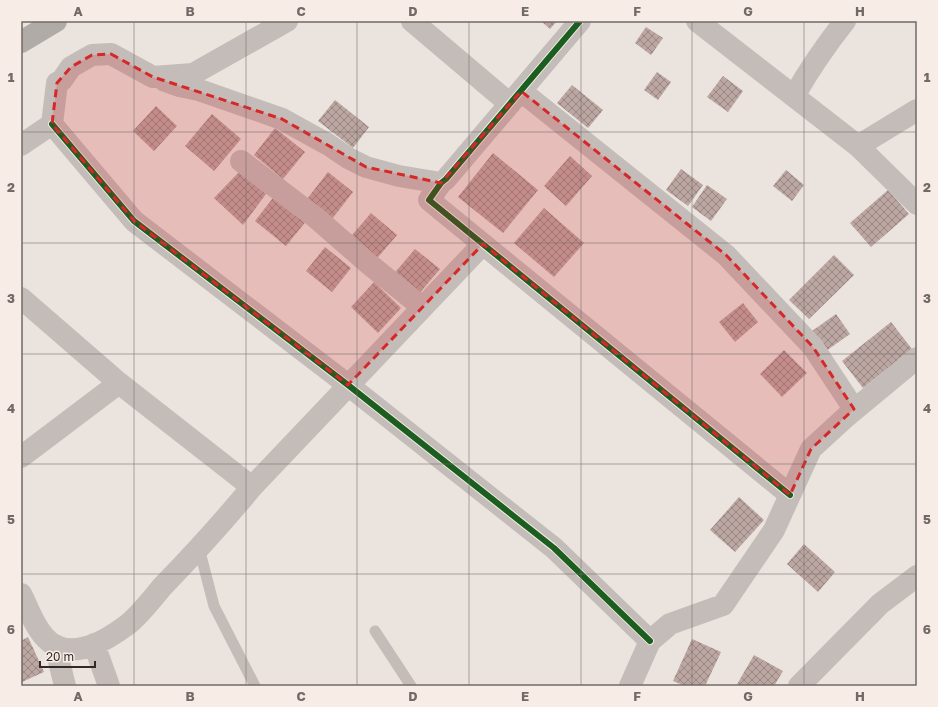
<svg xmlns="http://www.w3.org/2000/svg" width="938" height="707" viewBox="0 0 938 707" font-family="'Golos Text',sans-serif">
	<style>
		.building { fill: url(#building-cross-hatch) }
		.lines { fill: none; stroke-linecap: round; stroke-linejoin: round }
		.lane { stroke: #c3bcb8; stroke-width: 11 }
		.street { stroke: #c3bcb8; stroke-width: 22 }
		.primary { stroke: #b1aba7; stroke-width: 22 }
		.cycleway-casing { stroke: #f7ede6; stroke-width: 8 }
		.cycleway { stroke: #1b5e20; stroke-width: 6 }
		.marked { fill: #d62828; fill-opacity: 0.2; stroke: #d62828; stroke-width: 3; stroke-dasharray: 8 5; stroke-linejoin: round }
		.grid { fill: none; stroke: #726a67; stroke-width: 1; stroke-opacity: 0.55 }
		.neatline { fill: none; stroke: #726a67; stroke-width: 1.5 }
		.grid-label { font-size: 13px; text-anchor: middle; font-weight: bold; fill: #726a67 }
	</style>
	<defs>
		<pattern id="building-cross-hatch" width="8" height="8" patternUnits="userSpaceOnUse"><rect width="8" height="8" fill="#bca6a2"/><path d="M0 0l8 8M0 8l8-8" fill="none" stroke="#998784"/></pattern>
	</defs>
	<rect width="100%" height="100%" fill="#eae3de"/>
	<path class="building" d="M541 21H557L550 29Z
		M646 27 663 38 651 55 635 43Z
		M657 72 671 82 658 100 644 90Z
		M723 76 743 91 728 112 707 97Z
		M572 85 603 110 588 128 557 103Z
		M335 100 369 127 353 148 318 121Z
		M156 106 177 126 154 151 133 131Z
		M212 114 241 139 214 171 185 146Z
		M275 128 305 152 283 179 254 155Z
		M493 153 538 190 503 233 458 197Z
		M570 156 592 176 566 206 544 186Z
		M681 169 703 185 688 206 666 190Z
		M786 170 804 185 792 201 773 186Z
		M240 171 266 194 243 225 214 198Z
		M328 172 353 192 332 219 307 199Z
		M707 185 727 199 711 221 692 207Z
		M888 190 909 214 871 247 850 223Z
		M276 194 307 220 286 246 255 221Z
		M544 208 584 243 554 277 514 243Z
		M371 213 397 235 373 263 347 241Z
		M325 247 351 268 332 292 306 271Z
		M415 249 440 269 417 296 392 276Z
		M834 255 854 275 809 319 789 300Z
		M374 282 401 308 378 333 351 307Z
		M743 303 758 322 735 342 719 322Z
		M836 314 850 334 826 351 812 331Z
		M891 322 912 349 863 388 842 361Z
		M784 350 807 373 782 397 760 374Z
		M739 497 764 520 735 552 710 530Z
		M804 544 835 572 818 592 787 564Z
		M28 637 44 672 22 682 21 641Z
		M692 639 721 652 705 686H685L673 681Z
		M754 655 783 671 774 686H736Z"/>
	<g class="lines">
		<path class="lane" d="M199 548 214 606 255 686
			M375 631 411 686"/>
		<path class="street" d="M412 21 510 104
			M580 21 446 179 441 183 429 200 790 495
			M697 21 858 146 917 204
			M165 81 179 86 199 90 282 119 329 145 348 158 366 167 399 176 441 183
			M521 91 726 255 813 347 854 409
			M794 96C809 70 826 45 845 21
			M52 124 134 221 348 385 554 548 650 641
			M21 145 52 124 57 83 62 80 71 67 92 55 111 54 153 77 193 74 287 21
			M858 146 917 110
			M241 161 315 217 369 264 422 307
			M21 298 119 383 252 487 483 244
			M21 457 119 383
			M21 594C30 611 37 635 54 645 79 658 108 639 127 625 138 617 153 598 162 587 193 555 223 522 252 487
			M94 644 109 686
			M55 645 65 686
			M630 686 650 641 670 624 723 605 774 530 811 449 847 416 917 358
			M799 686 880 604 917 576"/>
		<path class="primary" d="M21 42 56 21"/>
		<g class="cycleway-casing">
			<path id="cycleway" d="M580 21 446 179 441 183 429 200 790 495
				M52 124 134 221 348 385 554 548 650 641"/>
		</g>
		<use href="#cycleway" class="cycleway"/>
	</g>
	<path class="marked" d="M111 54 153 77 282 119 366 167 441 183 521 91 726 255 813 347 854 409 811 449 790 495 483 244 348 385 134 221 52 124 57 83 71 67 92 55Z"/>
	<path class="grid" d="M134 21V686M246 21V686M357 21V686M469 21V686M581 21V686M692 21V686M804 21V686M21 132H917M21 243H917M21 354H917M21 464H917M21 574H917"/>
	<rect width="938" height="707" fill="none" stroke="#f7ede6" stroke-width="44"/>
	<path d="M40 661v6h55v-6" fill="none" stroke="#322927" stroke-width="2"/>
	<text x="46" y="661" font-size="12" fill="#322927" stroke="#f7ede6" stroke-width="3" paint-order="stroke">20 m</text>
	<rect x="22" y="22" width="894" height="663" class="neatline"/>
	<g class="grid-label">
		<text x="78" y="16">A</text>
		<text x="190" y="16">B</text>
		<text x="301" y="16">C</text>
		<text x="413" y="16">D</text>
		<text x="525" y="16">E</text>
		<text x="637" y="16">F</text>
		<text x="748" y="16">G</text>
		<text x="860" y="16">H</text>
		<text x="11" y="82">1</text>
		<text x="927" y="82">1</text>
		<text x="11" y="192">2</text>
		<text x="927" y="192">2</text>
		<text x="11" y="303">3</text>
		<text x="927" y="303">3</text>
		<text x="11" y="413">4</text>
		<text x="927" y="413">4</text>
		<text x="11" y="524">5</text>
		<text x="927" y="524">5</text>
		<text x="11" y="634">6</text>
		<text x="927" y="634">6</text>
		<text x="78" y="701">A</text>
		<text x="190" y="701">B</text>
		<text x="301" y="701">C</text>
		<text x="413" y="701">D</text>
		<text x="525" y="701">E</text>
		<text x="637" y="701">F</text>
		<text x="748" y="701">G</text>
		<text x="860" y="701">H</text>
	</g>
</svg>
